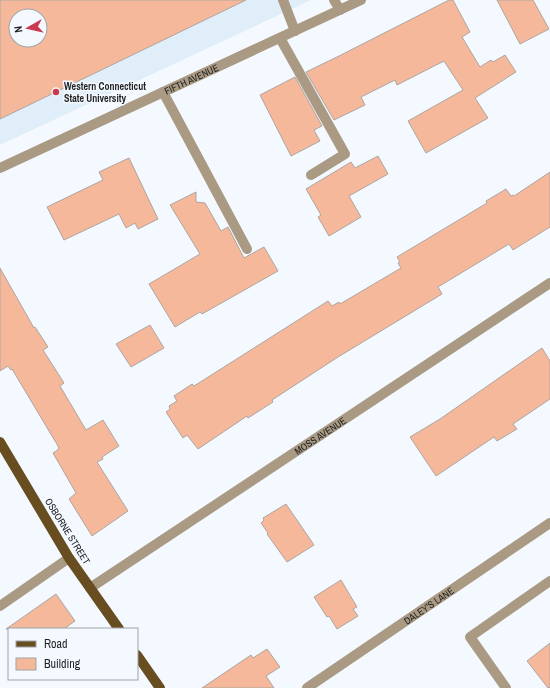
<svg xmlns="http://www.w3.org/2000/svg" width="550" height="688" viewBox="0 0 550 688" font-family="'Archivo Narrow',sans-serif">
	<style>
		.built { fill: #e0eef9; fill-rule: evenodd }
		.building { fill: #f6b89a; stroke: #ada5a1; fill-rule: evenodd }
		.lines { fill: none; stroke-linecap: round; stroke-linejoin: round }
		.minor { stroke: #aa9a83; stroke-width: 10 }
		.major { stroke: #684d20; stroke-width: 10 }
		.poi-dot { fill: #ca3a4e; stroke: #f3f9fe; stroke-width: 1.5 }
		.labels { text-anchor: middle; stroke-width: 3; stroke-linejoin: round; paint-order: stroke }
		.street-label { font-size: 10px; fill: #1f2123; stroke: #f3f9fe }
		.poi-label { font-size: 10px; font-weight: bold; fill: #1f2123; stroke: #f3f9fe; text-anchor: start }
	</style>
	<rect width="100%" height="100%" fill="#f3f9fe"/>
	<path class="built" d="M0 0H311L0 145ZM16 16H40V40H16Z"/>
	<path class="building" d="M0 0H246L0 119ZM16 16H40V40H16Z
		M449 0H453L470 32 462 37 480 67 491 60 493 62 505 55 516 72 475 98 488 118 426 153 408 121 463 90 444 61 397 85 395 80 361 97 365 105 334 120 306 72 339 56Z
		M497 0H533L549 29 520 44Z
		M295 77 322 126 314 130 320 141 291 156 260 95Z
		M378 156 388 174 349 196 361 217 329 236 318 217 321 215 306 189 351 162 355 168Z
		M129 158 158 219 138 229 135 223 126 228 119 214 64 240 47 207 103 180 99 172Z
		M550 172V227L513 250 509 244 438 287 442 294 338 357 272 400 273 402 248 418 247 416 198 449 187 435 183 438 166 412 170 409 169 406 177 401 174 396 192 384 194 386 328 301 332 306 339 302 340 304 401 268 398 263 400 262 397 257 487 203 486 201 506 189 511 196 513 195 514 196Z
		M196 192V202L205 203 221 231 228 227 244 258 264 247 278 271 202 314 200 312 175 327 149 284 200 254 170 205Z
		M0 268 34 328 35 327 48 347 43 350 64 383 60 386 86 430 103 420 119 446 102 457 103 459 97 462 128 511 92 536 69 499 76 493 53 453 59 449 58 446 12 369 11 370 8 366 0 371Z
		M150 325 164 348 131 367 116 344Z
		M542 348 550 361V399L513 424 517 429 497 441 494 437 436 476 410 437 440 419Z
		M286 504 314 545 287 562 267 534 268 533 261 523 264 520 263 518Z
		M341 580 357 607 353 609 358 616 337 629 329 616 327 617 314 597Z
		M56 594 75 621 64 629H6Z
		M550 643V688H548L527 661Z
		M267 649 280 667 266 676 274 688H202L251 655 253 658Z"/>
	<g class="lines">
		<g class="minor">
			<path d="M283 0 295 31"/>
			<path d="M334 0 340 10"/>
			<path d="M280 38 345 154 311 175"/>
			<path d="M163 92 247 249"/>
			<path id="s1" d="M0 168 361 0"/>
			<path id="s2" d="M90 588 550 283"/>
			<path d="M0 606 69 558"/>
			<path id="s3" d="M307 688 550 523"/>
			<path d="M506 688 470 637 550 581"/>
		</g>
		<path class="major" d="M0 442 69 558 119 629
			M137 655 160 688"/>
	</g>
	<circle class="poi-dot" cx="56" cy="92" r="4"/>
	<g class="labels">
		<g class="street-label">
			<text dy="4" stroke="none"><textPath href="#s1" startOffset="211">FIFTH AVENUE</textPath></text>
			<text dy="4" stroke="none"><textPath href="#s2" startOffset="276">MOSS AVENUE</textPath></text>
			<text transform="translate(68 531) rotate(58)" y="4">OSBORNE STREET</text>
			<text dy="4" stroke="none"><textPath href="#s3" startOffset="147">DALEY'S LANE</textPath></text>
		</g>
		<g class="poi-label">
			<text x="64" y="90">Western Connecticut<tspan x="64" dy="12">State University</tspan></text>
		</g>
	</g>
	<rect x="8" y="628" width="130" height="52" fill="#f3f9fe" stroke="#9ea3a6"/>
	<rect x="16" y="641" width="20" height="6" fill="#684d20" stroke="#9ea3a6"/>
	<text x="44" y="648" font-size="12" fill="#1f2123">Road</text>
	<rect x="16" y="658" width="20" height="12" fill="#f6b89a" stroke="#9ea3a6"/>
	<text x="44" y="668" font-size="12" fill="#1f2123">Building</text>
	<g transform="translate(28 28) rotate(262)"><circle r="19" fill="#f3f9fe" stroke="#9ea3a6"/>
	<path d="M0-3L7 15L0 10L-7 15Z" fill="#ca3a4e"/>
	<text y="-6" font-size="11" font-weight="bold" text-anchor="middle" fill="#1f2123">N</text>
	</g>
</svg>
